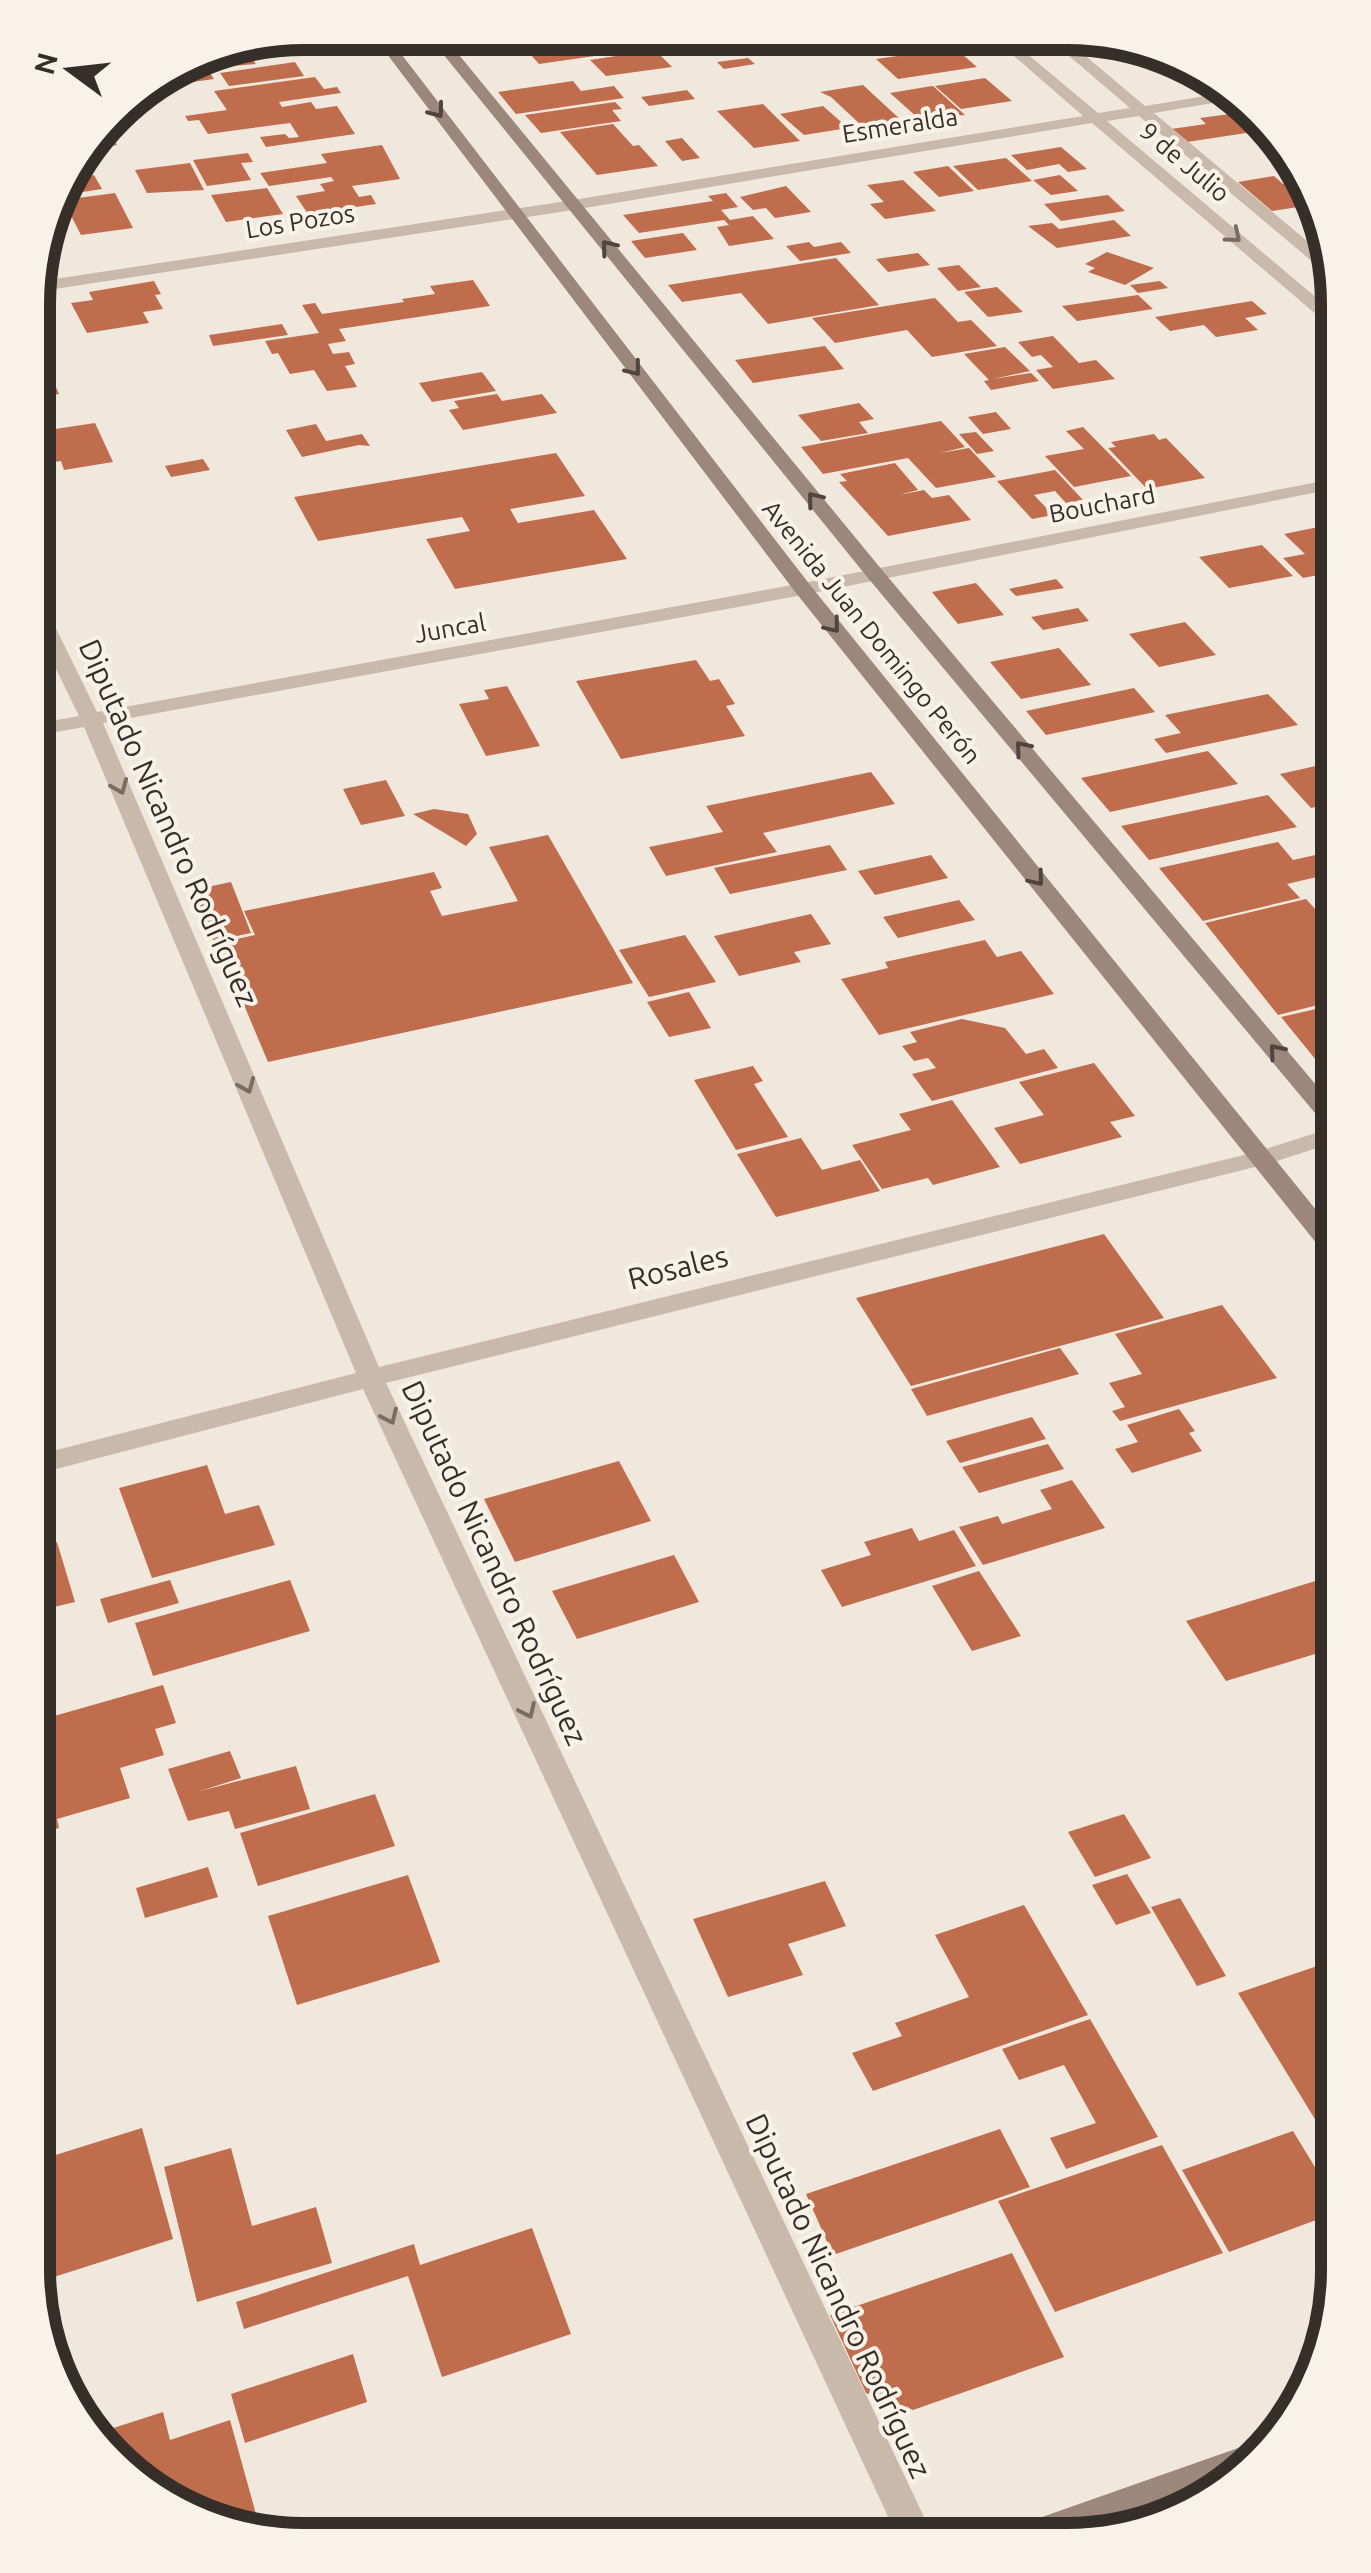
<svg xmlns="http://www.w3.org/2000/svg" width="1371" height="2573" viewBox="0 0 1371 2573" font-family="Ubuntu,sans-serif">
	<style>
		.building { fill: #bf6d4d }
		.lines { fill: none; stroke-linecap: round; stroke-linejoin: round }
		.street { fill: #c9b9aa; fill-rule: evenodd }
		.secondary { fill: #9c887b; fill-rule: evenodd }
		.oneway { stroke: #50443e }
		.oneway2 { stroke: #786d63 }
		.labels { text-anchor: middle; stroke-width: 8; stroke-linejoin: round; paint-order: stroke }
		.far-street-label { font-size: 25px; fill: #362e29; stroke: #f9f2e9 }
		.street-label { font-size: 30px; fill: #362e29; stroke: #f9f2e9 }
		.rim { fill: none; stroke: #362e29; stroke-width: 12 }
	</style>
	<rect width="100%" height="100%" fill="#f1e8dd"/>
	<path class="building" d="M593 34 653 35 664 46 539 64 531 55 556 51 547 41Z
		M1082 37 1119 38 1132 44 1097 49Z
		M257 42 262 49 255 50 260 57 251 58 256 64 197 69 190 60 201 53Z
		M955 48 977 67 898 79 876 59Z
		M655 50 672 67 606 76 590 60Z
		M748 58 755 64 724 69 717 62Z
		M1165 60 1178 67 1201 78 1175 81 1151 62Z
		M295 62 304 76 229 86 220 73Z
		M201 71 210 73 214 79 143 89 164 76Z
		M315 77 324 89 337 87 341 93 279 102 282 107 311 102 316 109 337 106 355 134 266 147 260 137 285 134 289 138 299 137 290 123 208 134 199 120 188 121 185 116 227 110 214 91Z
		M985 78 1012 101 961 109 935 86Z
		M573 81 581 91 614 86 624 98 516 114 498 92Z
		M863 85 901 120 862 126 831 97 820 92Z
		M932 86H933L965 115 918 118 890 93Z
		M687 90 695 99 649 106 641 97Z
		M615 102 622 109 612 110 621 121 541 133 525 115Z
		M763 104 800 141 754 148 717 111Z
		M823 106 848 128 804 135 780 114Z
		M1253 111 1266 130 1187 142 1171 129 1206 124 1200 118Z
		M613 124 633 146 639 145 658 166 597 175 560 132Z
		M106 127 117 145 87 150 104 128Z
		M682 138 700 158 682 161 665 141Z
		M382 145 400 179 352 186 359 197 371 195 376 204 308 214 296 196 325 191 320 184 334 181 331 177 269 186 260 173 327 163 321 154Z
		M1061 147 1087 169 1068 172 1059 164 1027 170 1011 155Z
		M248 153 253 162 241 163 251 180 207 186 193 160Z
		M1006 158 1032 181 978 190 953 166Z
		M190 163 204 190 147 193 135 170Z
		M81 166 87 177 94 175 102 189 57 196 73 167Z
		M948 166 974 191 939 197 913 172Z
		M1060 175 1078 191 1051 195 1033 180Z
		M1274 176 1283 184 1300 181 1313 200 1307 201 1311 205 1272 211 1238 182Z
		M903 180 936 211 885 219 870 204 884 202 867 185Z
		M786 186 811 212 775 218 766 208 753 210 740 197Z
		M267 188 283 214 226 222 211 195Z
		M115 193 133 228 81 235 63 200Z
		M726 193 738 207 721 210 730 220 753 216 774 239 729 246 717 227 729 225 724 220 639 233 623 215 713 201 708 196Z
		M1108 195 1125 211 1061 221 1044 204Z
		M1114 220 1131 236 1057 248 1028 226 1052 223 1059 229Z
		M683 233 697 250 645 258 631 241Z
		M809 242 814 247 841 242 851 253 800 261 786 246Z
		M1107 252 1154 268 1125 285 1088 272 1095 268 1085 264Z
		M918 253 930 265 888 272 876 259Z
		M836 258 879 305 768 324 741 293 682 302 668 285Z
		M959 265 981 287 958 291 937 268Z
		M473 280 490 306 339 329 346 341 328 344 333 354 349 352 355 364 345 366 357 387 327 391 314 370 290 374 278 353 272 354 265 341 319 333 302 305 315 303 322 314 404 302 402 299 435 294 430 286Z
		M154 281 161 294 155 295 163 309 143 312 149 323 87 333 71 303 93 300 89 292Z
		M1160 281 1168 288 1138 293 1130 285Z
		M997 287 1023 312 988 317 964 292Z
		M1138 295 1153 309 1077 321 1062 306Z
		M42 296 53 318 35 321V297Z
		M935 298 958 322 971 320 997 346 932 357 907 330 835 343 812 318Z
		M1252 301 1267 314 1245 318 1258 330 1216 337 1204 325 1170 331 1155 317Z
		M282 324 288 335 213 346 209 335Z
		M1053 336 1079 363 1096 360 1115 379 1053 389 1036 370 1053 367 1041 355 1032 357 1018 342Z
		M825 346 844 369 753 383 735 360Z
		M1005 347 1030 371 993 379 1031 373 1039 381 991 390 984 381 989 380 964 354Z
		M482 372 496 391 432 402 419 383Z
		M50 373 59 394 35 398V376Z
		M497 394 502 401 542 394 557 413 463 430 449 410 459 408 454 401Z
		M859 403 874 419 859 422 868 433 821 441 798 415Z
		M996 412 1011 429 983 434 968 417Z
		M941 421 965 447 940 453 969 448 996 477 936 488 908 458 823 474 801 447Z
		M95 423 113 462 64 470 61 461 35 465V432Z
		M316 424 326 441 362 434 370 446 359 445 302 457 286 430Z
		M1083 427 1131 476 1074 487 1045 456 1084 449 1066 431Z
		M976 432 994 451 977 454 959 434Z
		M1154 434 1159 440 1166 438 1205 478 1147 489 1108 448 1116 447 1111 442Z
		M556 453 585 496 510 509 518 523 594 510 627 559 455 589 426 539 470 531 462 517 318 541 294 497Z
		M203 459 210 470 171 477 165 466Z
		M895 463 918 490 899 495 924 490 932 498 949 495 971 520 888 536 839 482 847 481 840 474Z
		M1055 470 1083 500 1066 503 1055 491 1034 495 1053 515 1032 519 997 481Z
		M1338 523V571L1303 578 1283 558 1305 554 1284 534Z
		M1262 545 1293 576 1229 588 1199 557Z
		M1056 579 1064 588 1016 596 1009 589Z
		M976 583 1004 615 958 624 932 592Z
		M1078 608 1089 621 1043 630 1031 617Z
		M1185 622 1216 655 1159 667 1129 634Z
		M1059 648 1091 685 1021 699 990 662Z
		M696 660 710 681 719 679 735 704 726 706 745 736 621 759 576 681Z
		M507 686 540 746 486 756 459 704 489 699 484 690Z
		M1134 688 1155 712 1046 735 1026 711Z
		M1268 694 1298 725 1166 753 1154 739 1181 733 1165 715Z
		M1208 751 1238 784 1110 812 1081 778Z
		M1338 761V802L1311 808 1280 774Z
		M871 772 895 804 763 833 777 852 666 876 649 847 723 832 706 806Z
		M386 780 405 816 361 825 343 789Z
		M1268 795 1297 827 1149 860 1121 826Z
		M434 809 468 814 477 834 466 846 413 814Z
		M548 835 633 983 268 1062 218 943 255 935 244 911 434 872 442 888 430 891 442 916 518 901 489 847Z
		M1278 842 1293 860 1338 850V872L1287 884 1300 898 1203 921 1159 868Z
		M830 845 847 870 730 894 714 868Z
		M931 855 948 878 875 895 858 871Z
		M231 882 251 933 213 941 193 890Z
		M1306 899 1338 934V1000L1278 1015 1205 923Z
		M959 900 975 920 898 938 883 917Z
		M811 914 831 944 794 952 801 962 739 976 714 936Z
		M685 935 716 982 649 997 619 950Z
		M985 940 997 957 1021 951 1054 994 879 1035 841 979 888 968 885 962Z
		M689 992 711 1028 669 1037 647 1002Z
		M1338 1004V1075L1325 1071 1281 1017Z
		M962 1019 1005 1028 1026 1054 1044 1049 1058 1068 932 1101 912 1074 936 1068 928 1058 914 1061 902 1046 917 1042 910 1032Z
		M1094 1063 1135 1116 1110 1122 1122 1137 1020 1164 994 1128 1044 1115 1019 1082Z
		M753 1066 763 1081 754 1084 788 1137 736 1150 694 1080Z
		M952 1100 1000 1167 933 1185 928 1178 882 1189 852 1145 911 1130 899 1114Z
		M801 1138 822 1170 860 1160 880 1191 776 1217 737 1154Z
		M1104 1234 1164 1318 911 1386 856 1298Z
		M1222 1305 1277 1378 1120 1421 1112 1411 1125 1407 1109 1383 1142 1374 1115 1334Z
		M1060 1348 1079 1374 927 1416 911 1389Z
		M1179 1409 1195 1431 1189 1433 1202 1451 1132 1473 1115 1449 1138 1442 1127 1425Z
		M1032 1417 1046 1439 960 1463 946 1441Z
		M1048 1444 1064 1469 979 1493 962 1467Z
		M619 1461 651 1521 515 1562 484 1499Z
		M207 1465 225 1514 259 1505 275 1545 152 1578 119 1488Z
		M1072 1480 1105 1528 983 1565 959 1527 998 1516 1002 1524 1052 1509 1040 1490Z
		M912 1528 919 1541 954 1530 976 1566 842 1607 821 1570 871 1555 864 1542Z
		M57 1542 75 1602 33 1612V1548Z
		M674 1555 699 1602 577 1639 552 1591Z
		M979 1571 1021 1636 972 1651 932 1586Z
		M1338 1574V1647L1226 1681 1186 1621Z
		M170 1580 179 1603 108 1623 100 1599Z
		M290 1580 310 1631 153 1676 135 1623Z
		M163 1685 176 1723 155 1729 164 1755 120 1768 130 1798 57 1819 59 1828 33 1835V1722Z
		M230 1751 241 1778 200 1791 296 1766 310 1809 235 1829 229 1811 188 1821 168 1769Z
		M375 1794 395 1846 258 1886 240 1833Z
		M1124 1814 1151 1858 1095 1877 1068 1832Z
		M208 1867 218 1897 145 1918 136 1888Z
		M1127 1874 1151 1913 1116 1925 1092 1885Z
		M408 1875 440 1962 297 2005 268 1916Z
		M825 1881 846 1926 788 1944 803 1975 728 1997 693 1919Z
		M1180 1898 1226 1976 1197 1986 1151 1907Z
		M1024 1905 1088 2015 873 2091 852 2053 902 2036 895 2023 969 1997 935 1935Z
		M1338 1959V2157L1238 1993Z
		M1090 2019 1158 2137 1066 2169 1050 2138 1096 2123 1064 2065 1019 2080 1002 2049Z
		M142 2128 173 2239 35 2283 33 2162Z
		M1000 2129 1030 2187 833 2255 806 2194Z
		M1293 2131 1338 2205V2212L1229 2252 1182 2170Z
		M1162 2145 1223 2253 1055 2312 998 2201Z
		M231 2148 252 2226 316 2207 332 2263 197 2302 164 2167Z
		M532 2228 571 2334 442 2377 408 2276 244 2329 236 2302 414 2244 420 2265Z
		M1012 2253 1064 2357 913 2410 866 2393 830 2315Z
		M353 2354 367 2402 245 2443 231 2394Z
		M163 2412 170 2440 230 2420 262 2536 138 2484 101 2432Z"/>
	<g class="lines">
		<path class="street" d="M992 37H1007L1098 113 1130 108 1047 37H1063L1145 106 1229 92 1242 98 1154 113 1331 261 1334 276 1327 274 1139 116 1107 121 1338 316V329L1332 328 1092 123 573 210 35 292V282L573 200 1083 116Z
			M1338 478V488L803 595 103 723 379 1367 1256 1152 1338 1126V1141L1271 1163 386 1383 935 2540H899L363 1389 33 1475V1456L356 1373 84 727 34 736V724L79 716 34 624V598L44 604 97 712 803 583Z"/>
		<path class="secondary" d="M371 33H385L810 585 1338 1237V1261L1329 1259 796 593Z
			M426 33H441L882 570 1338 1111V1133L1330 1131 868 578Z
			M1241 2447 1254 2454 1195 2497 1077 2539 1007 2540 1012 2528 1025 2523Z"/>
	</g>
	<defs><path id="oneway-chevron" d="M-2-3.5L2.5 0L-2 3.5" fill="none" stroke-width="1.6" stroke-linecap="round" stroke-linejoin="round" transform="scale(2.5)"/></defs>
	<g class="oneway">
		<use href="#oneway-chevron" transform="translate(437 111) rotate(53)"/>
		<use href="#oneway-chevron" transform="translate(608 247) rotate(-129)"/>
		<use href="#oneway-chevron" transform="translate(634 369) rotate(52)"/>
		<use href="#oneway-chevron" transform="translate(814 499) rotate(-129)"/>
		<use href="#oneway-chevron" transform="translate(833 626) rotate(51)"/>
		<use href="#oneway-chevron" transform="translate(1022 748) rotate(-130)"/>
		<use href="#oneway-chevron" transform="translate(1037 879) rotate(51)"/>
		<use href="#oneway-chevron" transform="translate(1276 1051) rotate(-130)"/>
	</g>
	<g class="oneway2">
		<use href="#oneway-chevron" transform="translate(1234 236) rotate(40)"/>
		<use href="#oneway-chevron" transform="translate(120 787) rotate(67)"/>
		<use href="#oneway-chevron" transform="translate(247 1086) rotate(67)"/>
		<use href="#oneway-chevron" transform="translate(390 1417) rotate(65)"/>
		<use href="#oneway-chevron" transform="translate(528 1711) rotate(65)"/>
	</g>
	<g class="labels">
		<g class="far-street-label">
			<text transform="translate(900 125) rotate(-9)" y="9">Esmeralda</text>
			<text transform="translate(1185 162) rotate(40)" y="9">9 de Julio</text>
			<text transform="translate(300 221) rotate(-9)" y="9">Los Pozos</text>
			<text transform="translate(1102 504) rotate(-11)" y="9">Bouchard</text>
			<text transform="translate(450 628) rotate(-10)" y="9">Juncal</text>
			<text transform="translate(872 632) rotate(51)" y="9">Avenida Juan Domingo Perón</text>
		</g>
		<g class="street-label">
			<text transform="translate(168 823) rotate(66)" y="10">Diputado Nicandro Rodríguez</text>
			<text transform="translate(678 1268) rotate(-14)" y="10">Rosales</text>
			<text transform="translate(494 1563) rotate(65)" y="10">Diputado Nicandro Rodríguez</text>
			<text transform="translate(838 2296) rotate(65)" y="10">Diputado Nicandro Rodríguez</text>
		</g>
	</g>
	<path d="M0 0H1371V2573H0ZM304 50H1067A254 254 0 0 1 1321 304V2269A254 254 0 0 1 1067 2523H304A254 254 0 0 1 50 2269V304A254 254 0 0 1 304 50Z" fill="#f9f2e9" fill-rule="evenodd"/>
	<path class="rim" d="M304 50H1067A254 254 0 0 1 1321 304V2269A254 254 0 0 1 1067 2523H304A254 254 0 0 1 50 2269V304A254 254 0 0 1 304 50Z"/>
	<g transform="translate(70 70) rotate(285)" stroke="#f9f2e9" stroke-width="8" paint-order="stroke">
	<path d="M0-8L18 38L0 25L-18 38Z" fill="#362e29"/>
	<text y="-15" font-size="28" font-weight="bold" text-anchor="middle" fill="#362e29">N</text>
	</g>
</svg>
